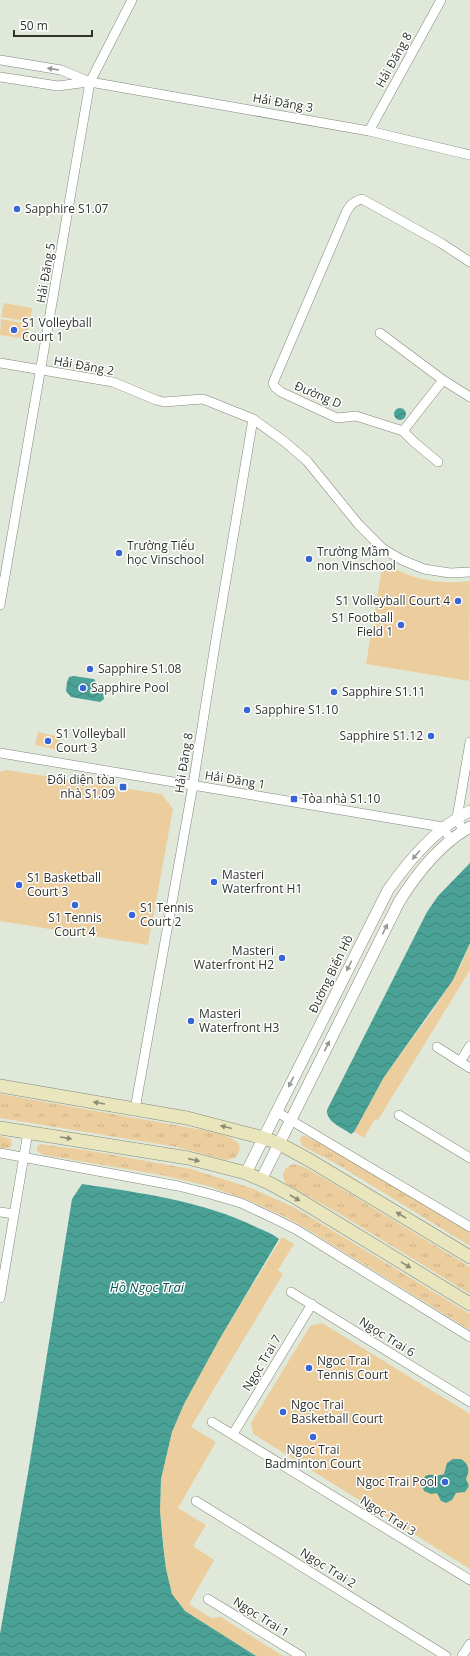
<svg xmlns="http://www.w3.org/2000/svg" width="470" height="1656" viewBox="0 0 470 1656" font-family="'Open Sans',sans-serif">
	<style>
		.grass { fill: url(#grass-tufts) }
		.park { fill: #ecce9e }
		.water { fill: url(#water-waves) }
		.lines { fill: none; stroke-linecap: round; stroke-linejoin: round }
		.minor-casing { stroke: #80887b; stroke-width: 10 }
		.tertiary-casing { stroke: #80887b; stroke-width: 12 }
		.secondary-casing { stroke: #80887b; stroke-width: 14 }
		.minor { stroke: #fff; stroke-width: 9 }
		.tertiary { stroke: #fff; stroke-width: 11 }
		.secondary { stroke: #e9e6bd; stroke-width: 13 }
		.oneway { fill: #979996 }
		.oneway2 { fill: #8c8c75 }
		.poi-dot { fill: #3865d5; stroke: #fff; stroke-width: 1.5 }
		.labels { text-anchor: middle; stroke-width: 3; stroke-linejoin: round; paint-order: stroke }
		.street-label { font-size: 12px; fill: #2f332d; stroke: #fff }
		.poi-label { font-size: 12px; fill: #2f332d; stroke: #fff; text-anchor: start }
		.water-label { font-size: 13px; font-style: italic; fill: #03534c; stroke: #fff }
	</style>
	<defs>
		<pattern id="grass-tufts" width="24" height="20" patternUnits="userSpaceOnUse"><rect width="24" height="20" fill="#ecce9e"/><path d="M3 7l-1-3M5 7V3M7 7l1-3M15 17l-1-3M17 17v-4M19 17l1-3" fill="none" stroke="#cbb188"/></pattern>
		<pattern id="water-waves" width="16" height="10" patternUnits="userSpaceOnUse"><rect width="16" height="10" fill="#4aa196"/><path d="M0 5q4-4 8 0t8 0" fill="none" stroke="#3e847b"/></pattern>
	</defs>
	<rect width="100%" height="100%" fill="#e0e8d9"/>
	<path class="grass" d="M0 1094 203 1130C215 1133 253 1138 235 1158L226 1160 177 1147 0 1118Z
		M0 1136 11 1139 12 1146 9 1148H0Z
		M305 1136 339 1152 470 1232V1246L337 1164 302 1146 300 1140 301 1137Z
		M40 1144 91 1151 191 1169 251 1188 293 1207 312 1218 470 1314V1330L305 1228 285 1217 248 1200 208 1186 161 1175 44 1155 37 1151V1146Z
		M294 1164 304 1167 329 1181 470 1267V1294L340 1214 286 1184C281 1175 283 1167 294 1164Z"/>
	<path class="park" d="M4 303 32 308 30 322 1 317Z
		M1 319 29 324 27 339 0 335Z
		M383 562C414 580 435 585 470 581L469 681 366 664Z
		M38 732 60 737 58 750 35 745Z
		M6 770 162 794 173 809 148 945 0 921V772Z
		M470 943V970L378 1120 375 1119 364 1138 354 1132 384 1077 434 1009 460 967Z
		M282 1237 294 1244 278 1270 283 1274 191 1427 216 1442 178 1508 206 1525 193 1546 214 1560 189 1604 211 1618 221 1617 283 1656H256L185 1611 172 1594 166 1569 160 1511 161 1479 172 1432 184 1404 219 1340Z
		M322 1323 470 1414V1569L253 1434 251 1423 310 1326Z"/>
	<path class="water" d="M394 414a6 6 0 1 1 12 0a6 6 0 1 1-12 0Z
		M73 676 94 679 103 693 104 699 100 702 71 697 66 691 67 682 69 677Z
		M470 863V943L453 980 384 1077 354 1132 351 1134C343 1128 326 1122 327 1110L427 912 438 896Z
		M82 1184C141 1193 204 1201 258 1228 265 1231 273 1234 279 1239L219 1340 184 1404 172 1432 161 1479 160 1511 163 1544 166 1569 172 1594 185 1611 256 1656H0V1634L29 1467 72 1199Z
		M453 1459H461C469 1464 470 1470 466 1479L469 1486 465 1492 456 1493 452 1500 446 1503 441 1501 437 1493 431 1494 424 1491 421 1483C426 1469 435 1478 444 1474L447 1463Z"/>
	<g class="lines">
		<g class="minor-casing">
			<path id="minor" d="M0 60 61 70 90 82 369 131 470 155
				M0 77 58 86 88 82
				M369 131 441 0
				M380 333 443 380 470 397
				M0 363 113 382 156 400 164 402 203 399 253 419 285 442 307 461 359 525 382 548 402 560 424 569 450 573 470 572
				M403 431 443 380
				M438 462 414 442 403 431 356 416 337 418 281 392 275 387 273 383 345 215C349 206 352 202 362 199L441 243 470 262
				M0 605 90 82 132 0
				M0 753 443 827 451 840
				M463 831 457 818 470 742
				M437 1047 470 1068
				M460 1062 470 1046
				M135 1109 193 785 215 645 253 419
				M277 1112 470 1227
				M399 1115 470 1158
				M0 1153 178 1186 210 1194 241 1203 275 1219 297 1230 470 1337
				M0 1212 14 1214
				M291 1292 470 1402
				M0 1298 28 1132
				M212 1422 470 1580
				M233 1434 312 1304
				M196 1501 446 1656
				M208 1599 301 1656
				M462 1656 470 1644"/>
		</g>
		<g class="tertiary-casing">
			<path id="tertiary" d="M246 1173 388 890C410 859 435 829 470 811
				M261 1180 399 902C417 873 440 844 470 827"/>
		</g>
		<g class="secondary-casing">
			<path id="secondary" d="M0 1086 187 1118 264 1138 278 1143 311 1161 470 1257
				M0 1128 188 1158 246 1173 269 1183 293 1196 470 1304"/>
		</g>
		<use href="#minor" class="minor"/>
		<use href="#tertiary" class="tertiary"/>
		<use href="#secondary" class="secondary"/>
	</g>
	<defs><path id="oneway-solid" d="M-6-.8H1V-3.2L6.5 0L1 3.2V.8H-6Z"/></defs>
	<g class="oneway">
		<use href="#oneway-solid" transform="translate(53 69) rotate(-171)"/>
		<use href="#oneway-solid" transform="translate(416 855) rotate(130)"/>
		<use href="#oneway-solid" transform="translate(385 929) rotate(-64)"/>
		<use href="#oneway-solid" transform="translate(349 966) rotate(116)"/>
		<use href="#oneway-solid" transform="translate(327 1046) rotate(-64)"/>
		<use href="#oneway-solid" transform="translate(291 1082) rotate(116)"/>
	</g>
	<g class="oneway2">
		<use href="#oneway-solid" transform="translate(99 1103) rotate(-170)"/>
		<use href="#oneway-solid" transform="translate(226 1127) rotate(-166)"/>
		<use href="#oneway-solid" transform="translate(66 1138) rotate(9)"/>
		<use href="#oneway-solid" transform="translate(194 1160) rotate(13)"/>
		<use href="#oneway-solid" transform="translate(295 1198) rotate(31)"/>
		<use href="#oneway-solid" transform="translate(401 1215) rotate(-149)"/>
		<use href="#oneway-solid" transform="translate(406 1265) rotate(31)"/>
	</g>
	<g class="poi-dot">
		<circle cx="17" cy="209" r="4"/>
		<circle cx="14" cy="330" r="4"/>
		<circle cx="119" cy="553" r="4"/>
		<circle cx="309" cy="559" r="4"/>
		<circle cx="458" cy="601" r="4"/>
		<circle cx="401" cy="625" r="4"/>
		<circle cx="90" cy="669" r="4"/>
		<circle cx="83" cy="688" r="4"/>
		<circle cx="334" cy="692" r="4"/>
		<circle cx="247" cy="710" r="4"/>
		<circle cx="431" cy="736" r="4"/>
		<circle cx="48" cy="741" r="4"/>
		<rect x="119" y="783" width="8" height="8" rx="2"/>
		<rect x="290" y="795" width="8" height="8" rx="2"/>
		<circle cx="214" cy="882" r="4"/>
		<circle cx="19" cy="885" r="4"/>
		<circle cx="75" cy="905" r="4"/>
		<circle cx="132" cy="915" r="4"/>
		<circle cx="282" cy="958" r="4"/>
		<circle cx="191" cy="1021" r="4"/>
		<circle cx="309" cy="1368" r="4"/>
		<circle cx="283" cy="1412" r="4"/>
		<circle cx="313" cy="1437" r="4"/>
		<circle cx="445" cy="1482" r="4"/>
	</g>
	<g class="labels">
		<g class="street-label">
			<text transform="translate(394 60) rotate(-61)" y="4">Hải Đăng 8</text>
			<text transform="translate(283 103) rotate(10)" y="4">Hải Đăng 3</text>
			<text transform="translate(46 273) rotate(-80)" y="4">Hải Đăng 5</text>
			<text transform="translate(84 366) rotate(10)" y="4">Hải Đăng 2</text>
			<text transform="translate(318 395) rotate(23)" y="4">Đường D</text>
			<text transform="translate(184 763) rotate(-81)" y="4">Hải Đăng 8</text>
			<text transform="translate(235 780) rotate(9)" y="4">Hải Đăng 1</text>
			<text transform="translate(331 974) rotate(-64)" y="4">Đường Biển Hồ</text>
			<text transform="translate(387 1337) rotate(32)" y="4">Ngọc Trai 6</text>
			<text transform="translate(262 1363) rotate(-59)" y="4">Ngọc Trai 7</text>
			<text transform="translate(388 1516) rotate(32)" y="4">Ngọc Trai 3</text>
			<text transform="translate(328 1568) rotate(32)" y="4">Ngọc Trai 2</text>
			<text transform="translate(261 1617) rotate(32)" y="4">Ngọc Trai 1</text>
		</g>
		<g class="poi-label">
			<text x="25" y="213">Sapphire S1.07</text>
			<text x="22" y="327">S1 Volleyball<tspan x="22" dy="14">Court 1</tspan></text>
			<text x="127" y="550">Trường Tiểu<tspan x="127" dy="14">học Vinschool</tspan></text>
			<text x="317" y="556">Trường Mầm<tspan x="317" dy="14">non Vinschool</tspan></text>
			<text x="450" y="605" text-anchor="end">S1 Volleyball Court 4</text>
			<text x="393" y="622" text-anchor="end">S1 Football<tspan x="393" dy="14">Field 1</tspan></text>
			<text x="98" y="673">Sapphire S1.08</text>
			<text x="91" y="692">Sapphire Pool</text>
			<text x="342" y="696">Sapphire S1.11</text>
			<text x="255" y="714">Sapphire S1.10</text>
			<text x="56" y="738">S1 Volleyball<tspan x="56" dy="14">Court 3</tspan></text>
			<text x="423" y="740" text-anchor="end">Sapphire S1.12</text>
			<text x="115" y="784" text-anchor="end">Đối diện tòa<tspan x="115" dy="14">nhà S1.09</tspan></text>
			<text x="302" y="803">Tòa nhà S1.10</text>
			<text x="222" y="879">Masteri<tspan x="222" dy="14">Waterfront H1</tspan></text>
			<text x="27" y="882">S1 Basketball<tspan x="27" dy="14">Court 3</tspan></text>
			<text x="140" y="912">S1 Tennis<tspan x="140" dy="14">Court 2</tspan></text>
			<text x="75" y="922" text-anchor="middle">S1 Tennis<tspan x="75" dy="14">Court 4</tspan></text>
			<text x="274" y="955" text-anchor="end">Masteri<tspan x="274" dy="14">Waterfront H2</tspan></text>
			<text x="199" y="1018">Masteri<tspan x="199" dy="14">Waterfront H3</tspan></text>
			<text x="317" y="1365">Ngoc Trai<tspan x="317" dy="14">Tennis Court</tspan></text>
			<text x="291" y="1409">Ngọc Trai<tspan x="291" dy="14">Basketball Court</tspan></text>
			<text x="313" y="1454" text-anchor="middle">Ngoc Trai<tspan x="313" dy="14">Badminton Court</tspan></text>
			<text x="437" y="1486" text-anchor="end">Ngoc Trai Pool</text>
		</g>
		<g class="water-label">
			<text x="147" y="1292">Hồ Ngọc Trai</text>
		</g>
	</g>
	<path d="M14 30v6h78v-6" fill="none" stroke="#2f332d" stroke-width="2"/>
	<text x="20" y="30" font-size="12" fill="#2f332d" stroke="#ffffff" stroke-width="3" paint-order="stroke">50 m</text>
</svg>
